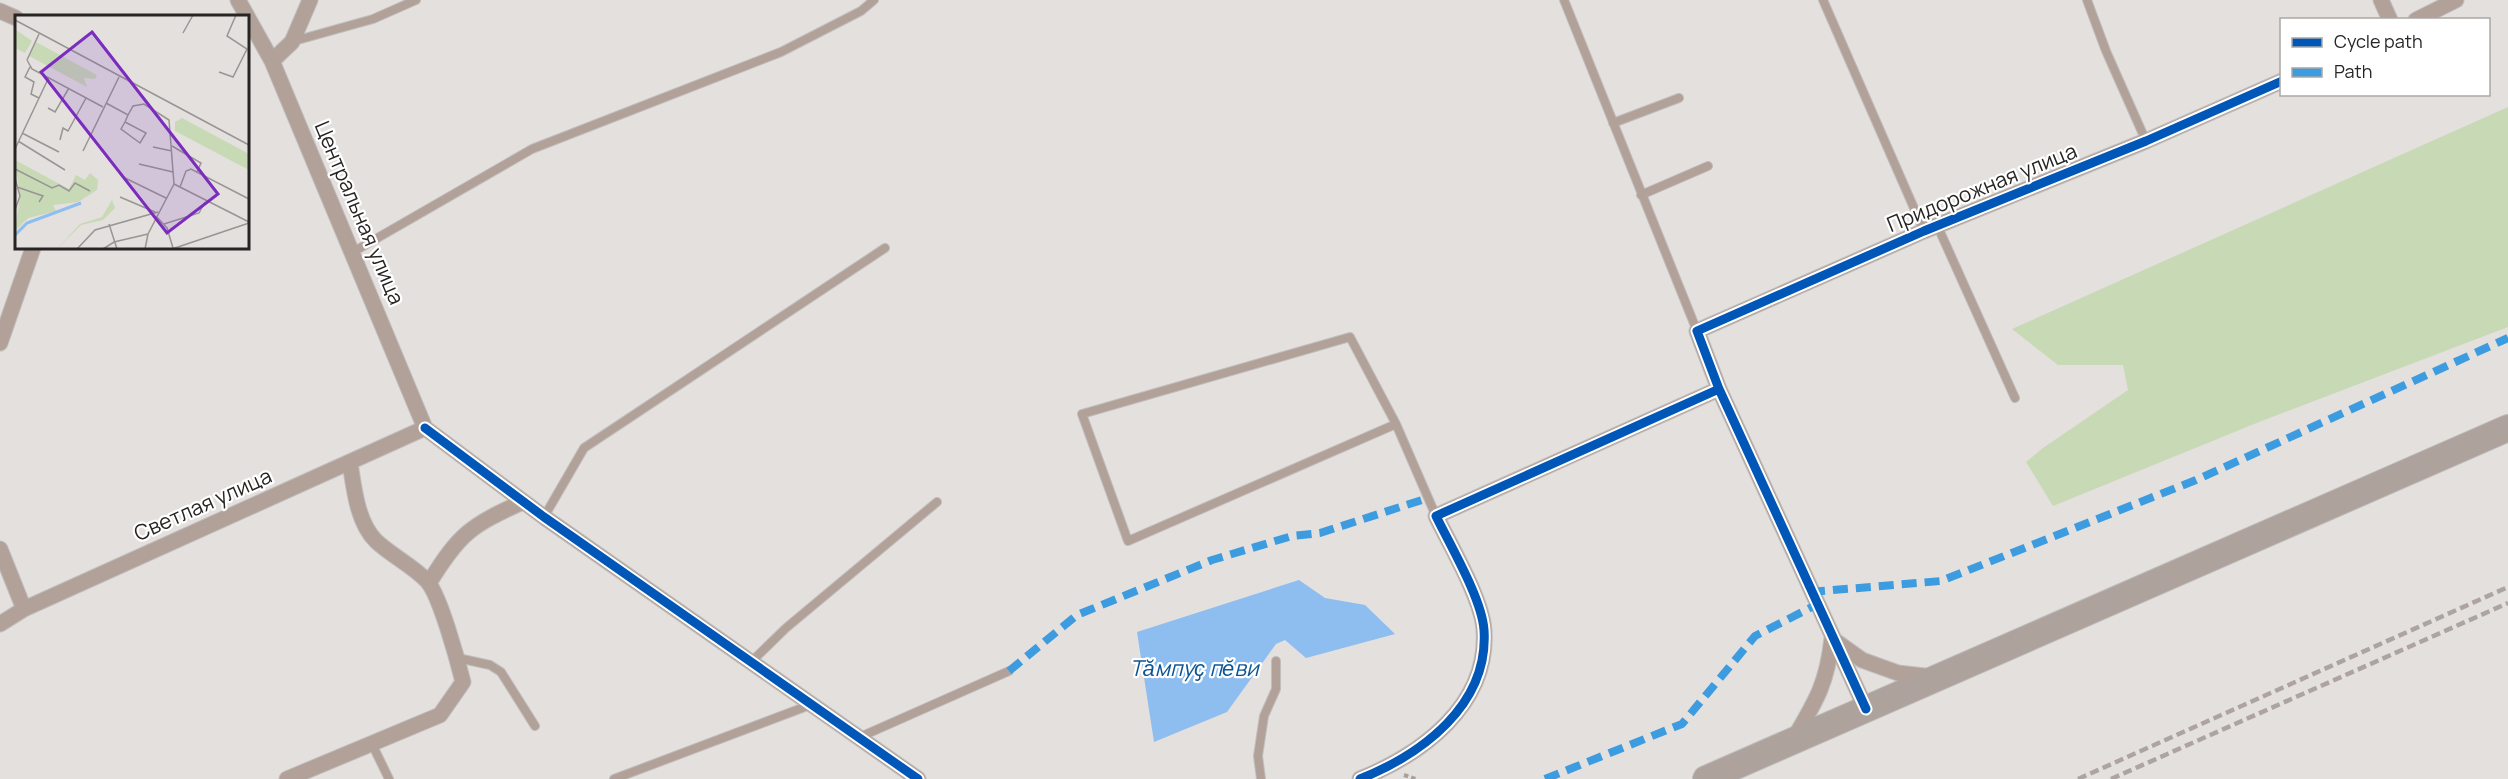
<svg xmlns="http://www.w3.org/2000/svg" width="2508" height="779" viewBox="0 0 2508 779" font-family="Manrope,sans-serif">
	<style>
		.green { fill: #c8d9b6 }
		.water { fill: #8ebdef }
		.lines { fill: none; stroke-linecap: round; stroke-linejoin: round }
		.service-casing { stroke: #c0bebd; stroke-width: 10 }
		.minor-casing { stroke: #c0bebd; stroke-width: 17 }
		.trunk-casing { stroke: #c0bebd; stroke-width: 28 }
		.path { stroke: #aa9f99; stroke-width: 4; stroke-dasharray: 4.5 3; stroke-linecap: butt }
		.service { stroke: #b1a199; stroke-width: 8 }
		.minor { stroke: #b1a199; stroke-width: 15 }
		.trunk { stroke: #aea29c; stroke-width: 26 }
		.rail { stroke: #ada4a1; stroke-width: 4.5; stroke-dasharray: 9 4.5; stroke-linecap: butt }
		.quiet { stroke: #3d9ce0; stroke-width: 8; stroke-dasharray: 15 8; stroke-linecap: butt }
		.cycleway-casing { stroke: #fff; stroke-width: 13 }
		.cycleway { stroke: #0057b8; stroke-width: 9 }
		.labels { text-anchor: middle; stroke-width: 4.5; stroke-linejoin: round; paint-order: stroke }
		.street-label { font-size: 21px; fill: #272524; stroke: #fff }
		.water-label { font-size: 22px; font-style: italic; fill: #0c5697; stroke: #fff }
		.inset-river { fill: none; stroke: #8ebdef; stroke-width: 3 }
		.inset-road { fill: none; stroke: #989594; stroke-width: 1.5 }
		.view { fill: #7b2cbf; fill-opacity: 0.15; stroke: #7b2cbf; stroke-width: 3 }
		.inset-edge { fill: none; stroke: #272524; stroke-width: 3 }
	</style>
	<rect width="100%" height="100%" fill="#e3e0de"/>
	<path class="green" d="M2508 107V327L2259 422 2053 506 2026 462 2043 448 2128 390 2123 365H2058L2012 329Z"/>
	<path class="water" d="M1299 580 1325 598 1365 605 1395 634 1306 658 1285 640 1276 644 1227 712 1154 742 1137 632Z"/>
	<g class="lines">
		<g class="service-casing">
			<path id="service" d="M1564 0 1697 331
				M1823 0 1924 231
				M2087 0 2106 51 2146 141
				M294 41 373 19 416 0
				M1613 123 1679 98
				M1641 195 1708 166
				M1937 225 2015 398
				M353 252 532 149 781 52 861 11 874 0
				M1396 424 1128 541 1082 414 1350 337 1396 424 1436 516
				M544 517 584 448 885 248
				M458 658 490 665 501 672 535 726
				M750 663 786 628 937 502
				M860 737 1009 671
				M372 744 389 779
				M614 779 810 705
				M1261 779 1258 756 1264 716 1276 689V661"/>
		</g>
		<g class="minor-casing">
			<path id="minor" d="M238 0 247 16
				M2381 0 2390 20
				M0 11 16 18
				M248 18 272 61 425 428
				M2416 20 2456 0
				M272 61 292 42 310 0
				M0 343 33 248
				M425 428 544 517 918 779
				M0 549 24 609
				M429 583C459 534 471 525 523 502
				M0 624 24 609 425 428
				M1834 640 1862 660 1898 673 1933 677
				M1866 709 1719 389 1697 331 1924 231 2146 141 2282 81
				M1793 740C1816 701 1827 684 1832 638
				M287 779 440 715 463 682C458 662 440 595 427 581 413 566 392 556 376 541 357 522 354 488 350 463
				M1360 779C1422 754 1489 705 1484 630 1482 599 1450 545 1436 516L1719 389"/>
		</g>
		<g class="trunk-casing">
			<path id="trunk" d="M1706 779 2508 428"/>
		</g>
		<path class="path" d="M1404 775 1416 779"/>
		<use href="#service" class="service"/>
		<use href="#minor" class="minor"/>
		<use href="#trunk" class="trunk"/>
		<path class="rail" d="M2078 779 2508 587
			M2111 779 2508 603"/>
		<path class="quiet" d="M1810 592 1941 581 2196 480 2508 338
			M1009 671 1077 615 1212 560 1292 536 1320 533 1428 498
			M1545 779 1682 724 1755 636 1816 605"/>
		<g class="cycleway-casing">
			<path id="cycleway" d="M425 428 544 517 918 779
				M1866 709 1719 389 1697 331 1924 231 2146 141 2282 81
				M1360 779C1422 754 1489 705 1484 630 1482 599 1450 545 1436 516L1719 389"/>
		</g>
		<use href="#cycleway" class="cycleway"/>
	</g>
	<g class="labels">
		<g class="street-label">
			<text transform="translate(1982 188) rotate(-22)" y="7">Придорожная улица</text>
			<text transform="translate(359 213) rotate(67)" y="7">Центральная улица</text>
			<text transform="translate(203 505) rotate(-24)" y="7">Светлая улица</text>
		</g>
		<g class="water-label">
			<text x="1194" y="676">Тӑмпуҫ пӗви</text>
		</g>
	</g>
	<g transform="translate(15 15)">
		<rect width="234" height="234" fill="#e3e0de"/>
		<path d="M0 14 17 26 10 38 0 33ZM21 27 82 60 80 64 69 63 72 72 14 41ZM167 103 234 139V155L160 116V107ZM0 145 54 174 61 160 70 165 75 158 83 165 82 175 63 187 38 190 41 196 13 203 0 216 5 181ZM97 185 100 193 88 205 66 210 42 234 65 209 87 202Z" fill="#c8d9b6"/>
		<path class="inset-river" d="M0 220 12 208 66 188"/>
		<path class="inset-road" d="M0 5 234 130M168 18 178 0M12 45 17 54 88 92M12 45 24 19M15 52 10 62 19 67 16 79 24 83M204 57 218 62 232 34 212 21 221 0M91 88 113 100 118 91 129 89 154 105 159 169M33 93 40 97 54 73M110 107 131 118 125 128 106 114 110 107 113 100M7 118 44 137M45 125 48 113 53 116 71 83M3 126 50 155M157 131 186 148 182 157M138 132 157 136M0 134 34 62M68 136 104 62M124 149 158 157M0 154 37 173 44 170 54 176 60 168 75 176M108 162 151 183M0 163 5 181 0 195M159 169 234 207M2 172 28 181 24 187M165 172 171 156 176 154 234 184M105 182 140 197M141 201 152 213 158 233M94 209 102 234M149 209 184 198 190 187M62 234 80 215 143 197M88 234 99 227 133 219M130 234 133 219 159 169M157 234 234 208"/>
		<path class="view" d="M77 17 203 179 152 218 26 57Z"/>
		<rect width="234" height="234" class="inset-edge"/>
	</g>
	<rect x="2280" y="18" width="210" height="78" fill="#ffffff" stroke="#a9a8a7" stroke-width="1.5"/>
	<rect x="2292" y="38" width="30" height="9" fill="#0057b8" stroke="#a9a8a7" stroke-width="1.5"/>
	<text x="2334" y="48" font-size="18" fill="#272524">Cycle path</text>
	<rect x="2292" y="68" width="30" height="9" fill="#3d9ce0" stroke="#a9a8a7" stroke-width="1.5"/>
	<text x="2334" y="78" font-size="18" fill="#272524">Path</text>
</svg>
